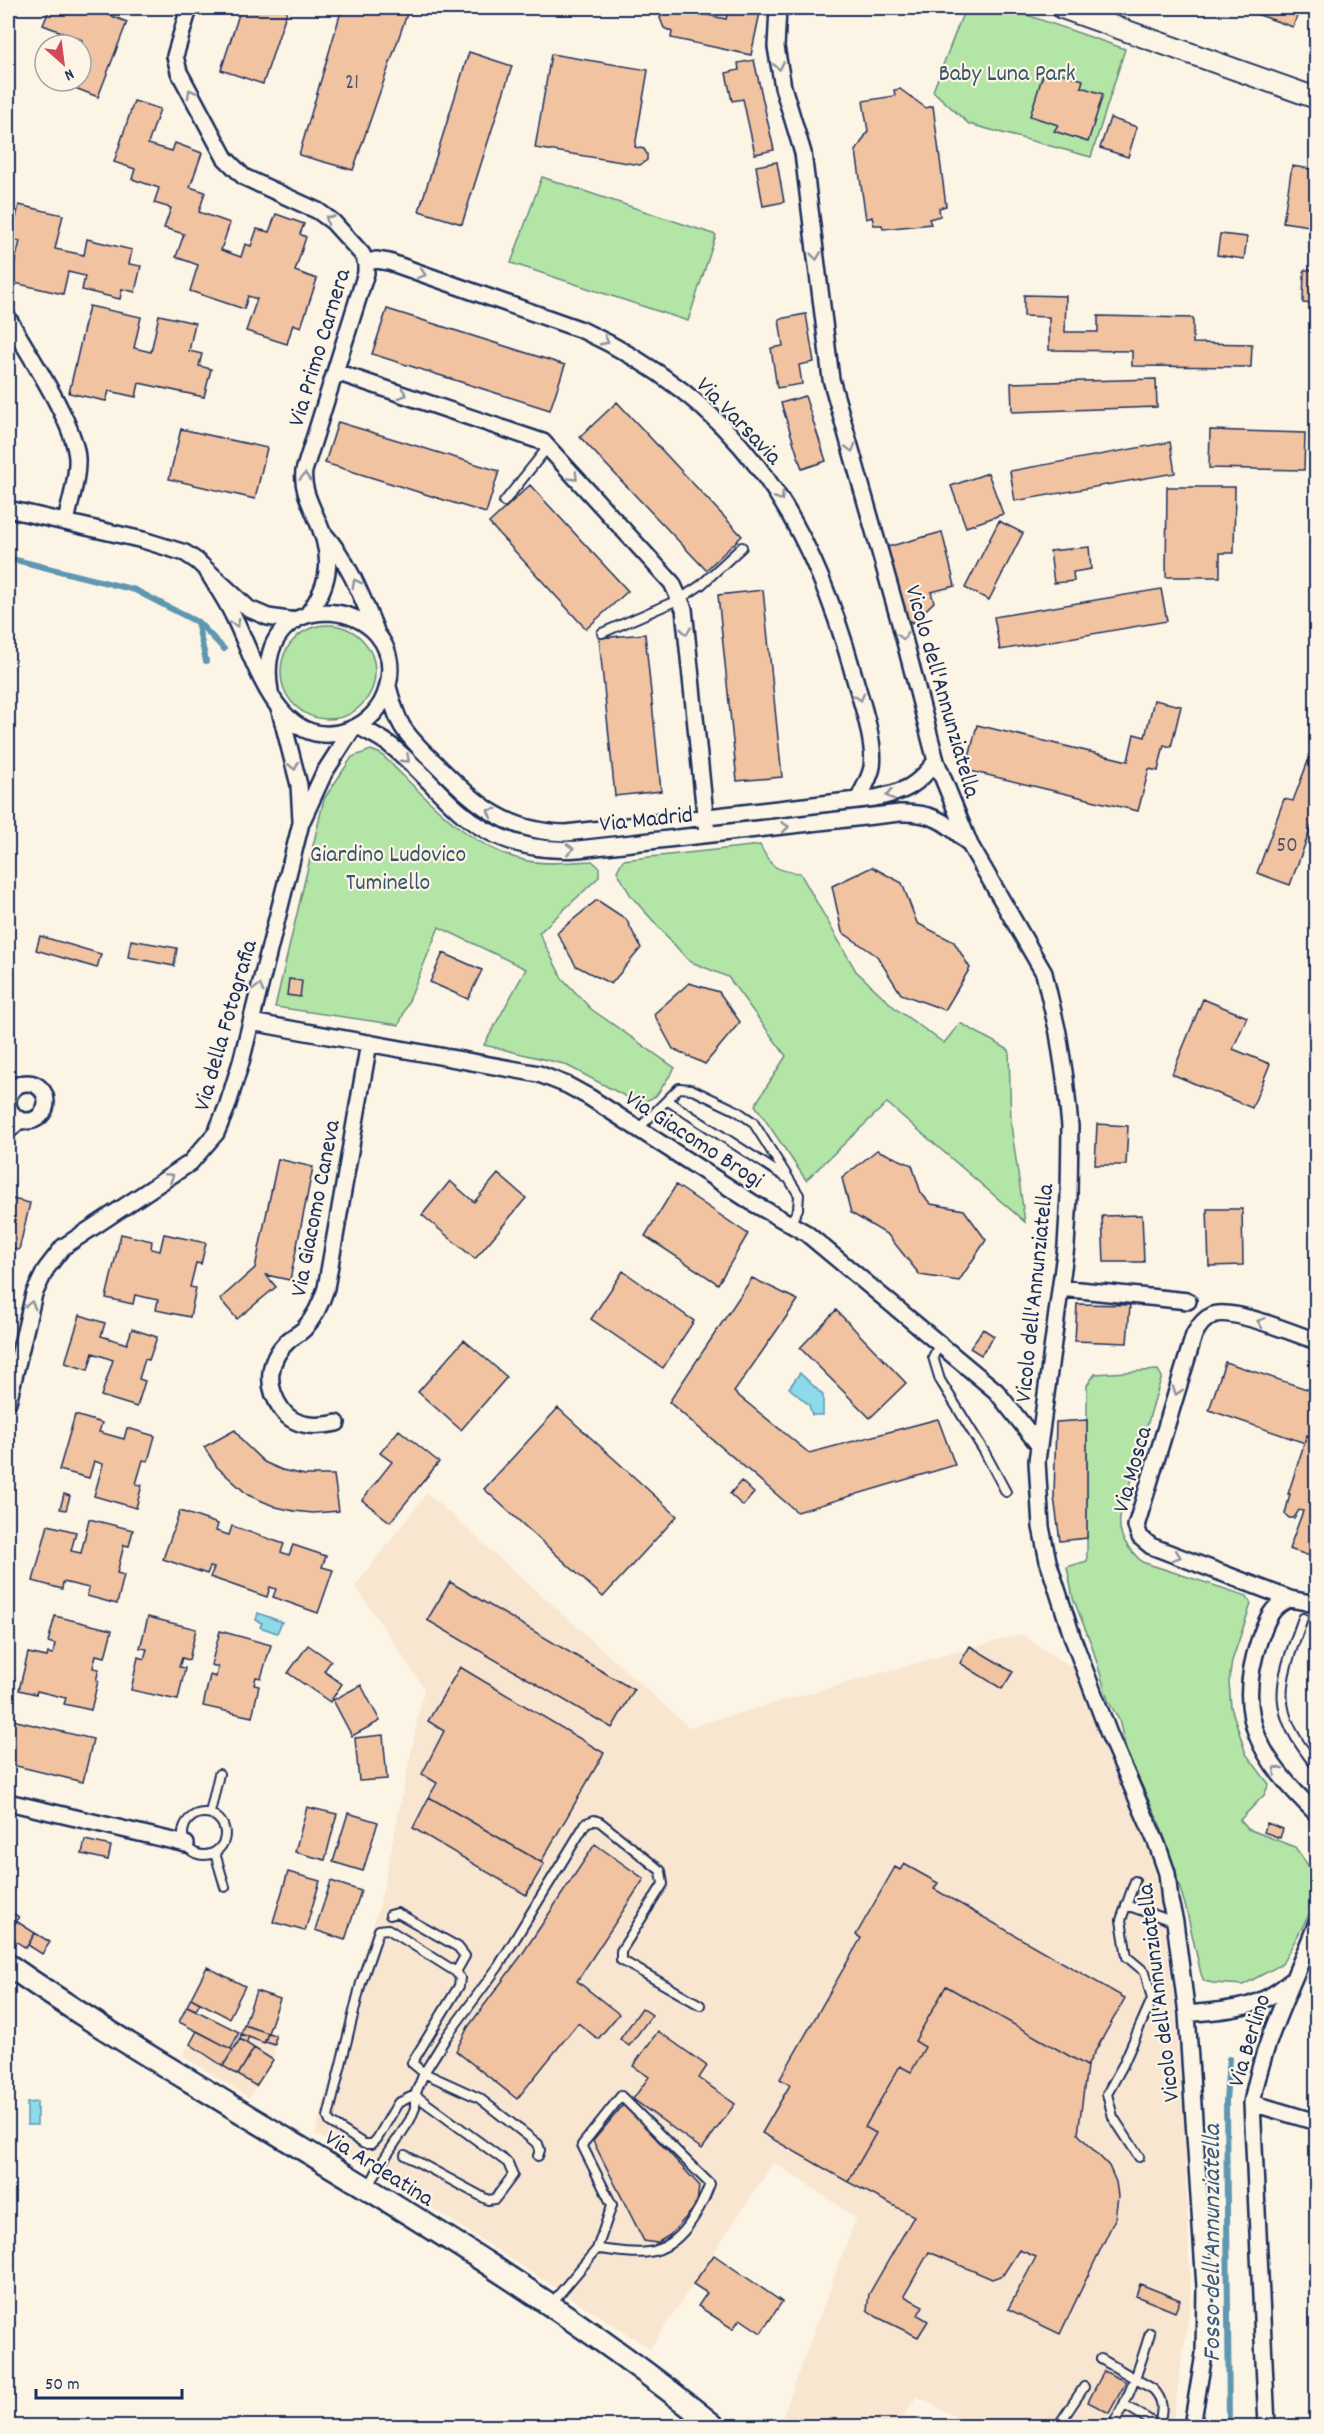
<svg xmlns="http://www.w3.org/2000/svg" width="1324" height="2434" viewBox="0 0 1324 2434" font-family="Dekko,sans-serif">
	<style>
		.built { fill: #f9e6d1 }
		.green { fill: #b3e5a6; stroke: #678a82; stroke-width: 1.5 }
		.water { fill: #8cdaea; stroke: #5f96b2; stroke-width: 1.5 }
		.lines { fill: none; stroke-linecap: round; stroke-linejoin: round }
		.stream { stroke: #5f96b2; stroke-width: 6 }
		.building { fill: #f1c3a1; stroke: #1b2f5e; stroke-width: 1.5 }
		.service-casing { stroke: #1b2f5e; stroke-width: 12 }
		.minor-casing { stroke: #1b2f5e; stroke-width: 20 }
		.tertiary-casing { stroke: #1b2f5e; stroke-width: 24 }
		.secondary-casing { stroke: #1b2f5e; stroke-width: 26 }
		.service { stroke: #fcf5e5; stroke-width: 8 }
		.minor { stroke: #fcf5e5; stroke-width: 15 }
		.tertiary { stroke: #fcf5e5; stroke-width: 20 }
		.secondary { stroke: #fcf5e5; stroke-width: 21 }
		.oneway { stroke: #8c92a2 }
		.labels { text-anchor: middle; stroke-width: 4.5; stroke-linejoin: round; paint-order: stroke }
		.number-label { font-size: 21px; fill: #50546f }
		.park-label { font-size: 24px; fill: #39536c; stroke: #fcf5e5 }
		.street-label { font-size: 24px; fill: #1b2f5e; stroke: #fcf5e5 }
		.water-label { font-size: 26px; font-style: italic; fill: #375a81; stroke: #fcf5e5 }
	</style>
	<rect width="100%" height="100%" fill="#fcf5e5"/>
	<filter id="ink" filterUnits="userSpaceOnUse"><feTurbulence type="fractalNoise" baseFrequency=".0167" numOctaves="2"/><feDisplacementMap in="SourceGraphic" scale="12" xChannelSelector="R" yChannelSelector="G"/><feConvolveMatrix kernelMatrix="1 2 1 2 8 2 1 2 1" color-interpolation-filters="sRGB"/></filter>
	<g filter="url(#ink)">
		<path class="built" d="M427 1493 689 1727 1021 1634 1080 1673 1151 1851 1161 1901 1175 2004 1184 2126 1191 2302 1172 2426H972L917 2396 897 2426H779L856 2218 774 2162 650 2349 390 2181 389 2173 371 2162 362 2163 315 2134 361 1960 379 1908 424 1688 355 1586Z
			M187 2006 241 2034 275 2045 273 2060 249 2098 183 2056 196 2031 179 2022Z"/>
		<path class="green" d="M965 8H1007L1125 49 1091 157 969 124 933 91Z
			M542 177 716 235 688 321 511 263Z
			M281 672a47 47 0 1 1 94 0a47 47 0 1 1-94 0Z
			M371 750 381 754C424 795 467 849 528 861 548 865 571 862 592 861L599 867V877L539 933 562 978 591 1009 675 1068 656 1096 640 1104 564 1064 484 1045 526 969 439 927 399 1025 275 1007 324 799 352 757Z
			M760 845C771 867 775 871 800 873L856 971 896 1009 944 1043 960 1023 1009 1050 1011 1125 1025 1222 887 1103 806 1180 755 1105 786 1056 728 977 689 961 631 896 617 871 623 860Z
			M1158 1370 1162 1377C1150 1410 1143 1445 1132 1479 1127 1496 1118 1509 1120 1528 1121 1541 1133 1553 1142 1562L1247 1596 1251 1604 1232 1661 1229 1682 1231 1707 1246 1754 1269 1784 1264 1795 1240 1820 1248 1829 1295 1847 1315 1875 1310 1913 1282 1964 1243 1985 1213 1983 1204 1981 1201 1974 1186 1908 1161 1827 1127 1753 1119 1720 1108 1700 1092 1646 1073 1598 1067 1567 1087 1561V1385L1095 1374Z"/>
		<path class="water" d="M800 1373 823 1395V1415H812L809 1405 789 1388Z
			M258 1613 282 1622 277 1633 260 1627 262 1623 256 1620Z
			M37 2102V2125H27V2103Z"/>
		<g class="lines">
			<path class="stream" d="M8 558 135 590 197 622 206 661
				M198 622 224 649
				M1229 2059 1226 2101 1229 2426"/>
		</g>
		<path class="building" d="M50 8H97L96 10 127 22 98 97 65 84 66 81H81L80 45 82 40 43 25Z
			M241 8H288L263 84 221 70Z
			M342 8H409L353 170 299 155Z
			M676 8 726 19 729 8H761L751 55 671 38 672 32 664 28 660 18 662 12Z
			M1246 8H1300L1293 27 1245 10Z
			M469 52 512 66 462 224 419 211Z
			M551 54 648 70 635 147 644 149 647 154V160L643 163 640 165 535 148Z
			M754 60 774 150 755 154 743 99 732 101 726 73 739 70 738 63Z
			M1045 68 1083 80 1081 87 1103 94 1088 142 1054 131 1058 125 1030 116Z
			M900 89 926 108 933 106 946 206 939 208 940 216 929 219 931 224 883 229 882 225H874L872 217 866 219 856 151 868 131 863 101 895 96 894 90Z
			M134 101 160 109 148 144 172 151 175 143 202 153 190 187 205 192 199 212 230 223 221 250 241 257 245 244 251 246 257 229 269 232 276 214 304 224 300 234 306 237 295 271 317 279 301 327 293 324 287 344 246 331 257 299 248 296 244 309 190 291 198 265 176 257 184 234 164 228 171 208 154 203 159 188 132 179 135 169 114 162Z
			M1110 118 1137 127 1128 157 1100 148Z
			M777 162 784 202 763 206 756 166Z
			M1292 166 1316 170V227L1283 222Z
			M19 205 63 215 55 249 84 255 87 239 132 250 129 264 141 266 135 292 122 289 120 299 82 290 85 276 68 272 63 294 10 282 20 241 11 239Z
			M1220 234 1247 237 1244 259 1217 255Z
			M1304 270H1316V304L1303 303Z
			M1024 295 1066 296 1065 332H1098V316L1193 318V343L1252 344 1251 367 1132 366V351L1049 350V317L1024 316Z
			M89 306 141 317 134 348 151 352 159 315 195 323 189 351 202 354 199 366 211 369 204 397 139 383 136 397 109 391 106 401 69 393Z
			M387 309 565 365 550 410 372 354Z
			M806 314 814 362 799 365 802 384 777 388 771 348 783 346 779 319Z
			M1156 379 1157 407 1012 412 1011 383Z
			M805 396 826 461 802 469 781 403Z
			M617 402 742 536 706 570 580 437Z
			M338 422 499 471 486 513 325 463Z
			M181 429 267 448 255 499 169 479Z
			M1210 430 1305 433 1304 470 1209 468Z
			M1170 442 1175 473 1015 501 1010 471Z
			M988 473 1003 514 966 527 951 486Z
			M530 485 628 591 586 629 489 523Z
			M1167 487H1235L1234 553H1220V577H1166Z
			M999 521 1023 533 989 600 965 588Z
			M942 532 955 586 931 592 934 602 912 623 904 615 887 547Z
			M1089 547 1091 569 1073 572 1074 581 1054 583 1050 551Z
			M1161 589 1167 621 1000 650 994 617Z
			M763 590 782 777 737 781 718 595Z
			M645 634 661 791 615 796 599 638Z
			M1154 700 1181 706 1171 747 1164 745 1158 771 1149 769 1138 811 966 770 977 725 1128 761 1134 734 1145 737Z
			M1316 759V814L1290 885 1257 873 1284 799 1293 801 1308 761 1315 764Z
			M872 867 902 883 917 923 954 942 970 968 945 1010 901 994 877 956 842 932 832 886Z
			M597 900 626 919 641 948 611 984 576 966 557 933Z
			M40 936 101 954 97 968 36 950Z
			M131 940 177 948 174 966 128 957Z
			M443 953 482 970 468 999 430 982Z
			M289 979 302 981 300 997 287 995Z
			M689 983 719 992 740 1022 705 1064 673 1049 654 1014Z
			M1203 999 1247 1017 1233 1049 1270 1064 1252 1108 1172 1074Z
			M1097 1124 1128 1126 1126 1165H1095Z
			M877 1150 912 1165 921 1193 931 1204 964 1210 986 1240 959 1281 920 1275 888 1235 851 1213 842 1178Z
			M278 1159 313 1167 290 1280 266 1275 276 1287 237 1319 220 1299 255 1268Z
			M498 1174 526 1198 475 1259 422 1215 450 1181 474 1202Z
			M676 1185 748 1234 718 1284 645 1236Z
			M8 1198 30 1203 19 1250 8 1248Z
			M1207 1209H1242L1243 1265 1209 1266Z
			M1142 1215 1144 1262H1104L1102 1216Z
			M121 1234 152 1241 151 1249 160 1251 164 1234 206 1243 201 1264 196 1263 190 1287 196 1288 190 1317 156 1310 158 1300 135 1295 133 1304 106 1298Z
			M623 1271 694 1321 663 1368 591 1319Z
			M752 1278 798 1300 734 1392 809 1453 938 1419 955 1465 797 1512 669 1402Z
			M1077 1304 1130 1305 1127 1343 1075 1341Z
			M836 1310 906 1383 870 1418 800 1348Z
			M80 1315 105 1323 101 1336 127 1344 132 1329 157 1337 149 1360 145 1359 139 1379 145 1381 137 1407 101 1396 113 1360 93 1353 88 1370 65 1363Z
			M983 1329 994 1336 981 1355 970 1348Z
			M464 1340 507 1377 461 1430 418 1392Z
			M1225 1362 1316 1392V1438L1307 1435 1305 1443 1209 1410Z
			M558 1408 677 1516 603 1597 484 1489Z
			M75 1415 102 1423 99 1432 124 1439 127 1428 155 1436 148 1461 143 1460 136 1484 142 1485 136 1508 94 1496 103 1464 94 1461 89 1478 59 1470Z
			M1087 1420V1538L1060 1541 1054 1497 1056 1422Z
			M235 1430 244 1443 264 1462 282 1470 305 1475H334L339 1511 313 1513 294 1511 276 1507 248 1495 217 1467 204 1447Z
			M399 1430 439 1462 390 1522 362 1500 392 1462 380 1453Z
			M1307 1435 1316 1438V1558L1289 1549 1303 1511 1299 1510 1294 1518H1289L1285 1514 1290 1494H1288Z
			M741 1481 754 1493 743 1506 730 1494Z
			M64 1494 70 1496 66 1510 60 1509Z
			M180 1511 218 1524 216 1531 229 1535 232 1526 284 1544 281 1552 289 1555 293 1545 326 1556 322 1567 333 1570 318 1613 273 1597 276 1589 270 1587 267 1597 210 1577 214 1568 210 1567 207 1574 163 1559Z
			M89 1519 133 1530 129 1546 124 1545 117 1573 124 1575 117 1604 87 1596 89 1588 63 1582 62 1589 33 1581 48 1525 76 1532 71 1551 81 1553Z
			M450 1582 634 1690 612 1728 427 1620Z
			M55 1616 112 1630 105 1657 96 1655 93 1668 99 1669 96 1681H98L91 1710 64 1704 66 1698 37 1691 36 1694 19 1690 28 1653 47 1657 48 1653 53 1654 55 1644 48 1642Z
			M148 1617 196 1629 189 1660 182 1658 179 1667 185 1668 178 1700 131 1690 138 1657 144 1659 147 1649 140 1648Z
			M220 1631 271 1645 261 1678 256 1677 254 1685 259 1686 252 1717 203 1706 210 1675 216 1677 218 1667 211 1665Z
			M308 1645 331 1661 324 1671 342 1684 330 1702 288 1673Z
			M970 1646 1013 1672 1002 1689 960 1663Z
			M460 1667 604 1753 541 1862 429 1797 437 1783 422 1774 444 1731 428 1721Z
			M361 1685 380 1721 352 1736 333 1700Z
			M8 1719 93 1739 83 1782 8 1764Z
			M383 1735 387 1779 359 1781 355 1738Z
			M429 1797 544 1864 526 1895 413 1828Z
			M307 1807 337 1814 325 1860 295 1852Z
			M348 1813 378 1822 363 1871 333 1862Z
			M1267 1823 1283 1829 1280 1838 1264 1832Z
			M85 1840 111 1846 108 1860 82 1854Z
			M595 1844 644 1879 577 1981 619 2014 598 2039 578 2023 517 2099 456 2051 468 2027 521 1956Z
			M904 1864 938 1883 934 1889 1125 1998 1087 2066 946 1986 915 2041 925 2047 911 2072 900 2066 865 2127 876 2133 848 2182 762 2133 790 2085 780 2079 861 1938 856 1935 895 1867 900 1870Z
			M288 1872 320 1881 305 1931 273 1922Z
			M331 1881 361 1891 345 1940 315 1930Z
			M9 1911 19 1917 12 1928 8 1925Z
			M16 1921 35 1933 26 1948 8 1936Z
			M35 1933 50 1942 42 1954 28 1945Z
			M207 1967 245 1986 229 2018 191 1998Z
			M946 1986 1087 2066 1078 2134 1109 2166 1116 2182 1118 2196 1115 2219 1060 2334 1008 2309 1036 2257 1019 2250 1003 2275 992 2279 929 2252 904 2296 923 2306 918 2315 928 2321 918 2337 877 2317 867 2310 869 2294 914 2216 848 2182 876 2133 865 2127 900 2066 911 2072 925 2047 915 2041Z
			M256 1991 280 1999 268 2033 244 2025Z
			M191 1998 200 2003 196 2010 187 2006Z
			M187 2006 239 2032 231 2049 179 2022Z
			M642 2008 652 2015 629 2046 620 2039Z
			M244 2025 268 2033 264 2043 241 2034Z
			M197 2031 233 2050 223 2066 190 2044Z
			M658 2031 707 2066 699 2078 735 2104 702 2149 633 2099 649 2077 633 2066Z
			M268 2033 275 2035V2045L265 2042Z
			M241 2034 249 2037 246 2043 240 2039Z
			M240 2039 254 2048 238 2075 223 2066Z
			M254 2048 273 2060 256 2086 238 2075Z
			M624 2104 699 2185 697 2205 670 2235 657 2243 644 2241 593 2141Z
			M714 2255 782 2302 761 2333 740 2319 733 2329 698 2306 707 2293 693 2284Z
			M1140 2284 1180 2300 1175 2312 1136 2296Z
			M1104 2371 1126 2382 1109 2413 1088 2402Z"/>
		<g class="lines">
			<g class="service-casing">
				<path id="service" d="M504 502 548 447
					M602 633 680 599 701 585 742 547
					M668 1101 785 1177
					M638 1129 679 1088 691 1089 737 1111 753 1122 799 1195 798 1209 790 1224
					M939 1345 933 1357 940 1380 984 1451 1006 1492
					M1303 1618C1279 1685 1268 1707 1316 1766
					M183 1834a21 21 0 1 1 42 0a21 21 0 1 1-42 0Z
					M210 1813 219 1774
					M215 1853 225 1887
					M1135 1881 1121 1920 1127 1957 1145 1972 1152 1999 1123 2065 1107 2094 1113 2117 1139 2157
					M1126 1905 1175 1922
					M390 1915 397 1913 403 1916 458 1947 465 1956 456 1972
					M405 2155 488 2200 495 2199 513 2175 508 2163 415 2095 398 2103 377 2139 372 2144H364L330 2122 328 2117 361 1983 379 1930 388 1929 456 1972 460 1978 459 1986 412 2063 424 2073 479 2098 538 2144 540 2150 538 2156
					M369 2187 379 2167 410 2120 415 2108V2095L424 2073 447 2036 498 1967 586 1823 594 1820 600 1822 661 1871 663 1884 621 1951V1960L700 2005
					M551 2304 597 2249C613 2250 632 2255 649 2252 681 2247 700 2211 710 2184L621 2096 582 2145 612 2205 597 2249
					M1101 2359 1153 2389C1165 2401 1162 2411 1159 2426
					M1125 2405 1159 2426
					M1058 2426 1084 2387
					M1112 2426C1130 2397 1140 2366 1150 2333"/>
			</g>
			<g class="minor-casing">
				<path id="minor" d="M189 8 175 56 179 72 225 158 244 177 318 211 333 222 362 254 366 263V273L304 471C302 487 309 501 315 515 333 554 333 581 307 615
					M778 8 776 47 783 87 803 153 831 379 900 623 936 761 970 845 1044 973 1058 1033 1065 1078 1070 1126 1069 1196 1066 1246 1037 1461 1041 1527 1048 1561 1073 1639 1109 1734 1157 1844 1167 1873 1170 1901 1175 1922 1187 2014 1205 2287 1204 2354 1192 2426
					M366 263 376 260 389 262 582 330C735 401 808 511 852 669 859 695 876 741 872 767 870 778 863 789 858 800
					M8 318C26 350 75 423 77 458 78 479 70 501 66 522
					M336 372 543 442 672 583 684 609 707 834
					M8 509 143 540 185 553 197 561 249 609 268 617 295 621
					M324 534C349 562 362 597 376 631
					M208 572C216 586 226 600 233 615 256 661 278 755 349 730 368 723 382 708 387 689 413 596 250 577 270 691
					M388 687C392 700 395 714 402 726 411 741 426 754 439 767 478 806 508 832 566 833L875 798C905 792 917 786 936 761
					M280 711 299 785 301 820
					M358 726C368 732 380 737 390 745 415 764 435 790 459 811 493 841 535 852 578 849L900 813C929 812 945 820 966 841
					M251 1022 539 1074 567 1085 589 1097 753 1203 806 1233 996 1391 1038 1444
					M8 1102a19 19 0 1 1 38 0a19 19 0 1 1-38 0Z
					M8 1131 20 1120
					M1060 1288 1188 1301
					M1316 1341C1296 1334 1231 1307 1213 1315 1203 1319 1198 1327 1194 1335L1136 1526 1140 1537 1151 1546 1290 1599 1316 1604
					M8 1402 34 1294 46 1269 63 1247 190 1163 216 1133 227 1107 241 1062 301 823 324 773 353 728
					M337 1423C317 1427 295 1428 282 1410 265 1386 267 1360 289 1340 294 1336 300 1333 304 1329 315 1317 321 1304 326 1288L369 1043
					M1290 1599C1270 1606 1266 1622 1259 1641 1233 1718 1262 1761 1316 1813
					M8 1802 186 1844
					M1187 2014C1230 2009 1256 2011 1290 1982
					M1252 2103 1316 2122
					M1267 2426 1252 2103C1263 2040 1293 1984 1316 1925"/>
			</g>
			<g class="tertiary-casing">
				<path id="tertiary" d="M1062 8 1316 98"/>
			</g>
			<g class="secondary-casing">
				<path id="secondary" d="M8 1965C85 2019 166 2066 246 2115 406 2211 569 2308 714 2426"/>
			</g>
			<use href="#service" class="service"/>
			<use href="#minor" class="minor"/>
			<use href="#tertiary" class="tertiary"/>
			<use href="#secondary" class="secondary"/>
		</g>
		<defs><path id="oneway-chevron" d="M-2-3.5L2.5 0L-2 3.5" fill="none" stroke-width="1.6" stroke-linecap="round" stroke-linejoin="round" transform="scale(1.5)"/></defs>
		<g class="oneway">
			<use href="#oneway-chevron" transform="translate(779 66) rotate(79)"/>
			<use href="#oneway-chevron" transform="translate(191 93) rotate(-119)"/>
			<use href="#oneway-chevron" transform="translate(329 219) rotate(-141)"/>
			<use href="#oneway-chevron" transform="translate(816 256) rotate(83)"/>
			<use href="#oneway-chevron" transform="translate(422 274) rotate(19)"/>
			<use href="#oneway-chevron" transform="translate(605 341) rotate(28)"/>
			<use href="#oneway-chevron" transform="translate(403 394) rotate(18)"/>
			<use href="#oneway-chevron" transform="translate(851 448) rotate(74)"/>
			<use href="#oneway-chevron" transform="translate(305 477) rotate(-87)"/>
			<use href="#oneway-chevron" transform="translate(574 477) rotate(47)"/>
			<use href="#oneway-chevron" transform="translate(780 497) rotate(58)"/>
			<use href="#oneway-chevron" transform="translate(356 583) rotate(-117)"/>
			<use href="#oneway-chevron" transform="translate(236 623) rotate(66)"/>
			<use href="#oneway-chevron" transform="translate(686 631) rotate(84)"/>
			<use href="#oneway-chevron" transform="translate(903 636) rotate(76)"/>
			<use href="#oneway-chevron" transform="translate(860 697) rotate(74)"/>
			<use href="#oneway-chevron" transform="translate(406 759) rotate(43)"/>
			<use href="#oneway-chevron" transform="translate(294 766) rotate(77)"/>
			<use href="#oneway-chevron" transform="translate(890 795) rotate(166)"/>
			<use href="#oneway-chevron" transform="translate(491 812) rotate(-151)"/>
			<use href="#oneway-chevron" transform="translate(785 827) rotate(-7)"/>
			<use href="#oneway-chevron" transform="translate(570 849) rotate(-3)"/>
			<use href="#oneway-chevron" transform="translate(259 988) rotate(-76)"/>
			<use href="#oneway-chevron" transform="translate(170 1177) rotate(-32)"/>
			<use href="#oneway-chevron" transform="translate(31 1305) rotate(-76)"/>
			<use href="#oneway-chevron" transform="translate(1261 1322) rotate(-161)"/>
			<use href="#oneway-chevron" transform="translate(1177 1391) rotate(107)"/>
			<use href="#oneway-chevron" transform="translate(1177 1556) rotate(21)"/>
			<use href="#oneway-chevron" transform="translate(1277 1770) rotate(-128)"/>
		</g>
	</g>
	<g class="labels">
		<g class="number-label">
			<text x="352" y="88">21</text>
			<text x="1287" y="851">50</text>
		</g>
		<g class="park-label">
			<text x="1007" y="80">Baby Luna Park</text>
			<text x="388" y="861">Giardino Ludovico<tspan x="388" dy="28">Tuminello</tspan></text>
		</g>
		<g class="street-label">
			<text transform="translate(318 347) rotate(-73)" y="8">Via Primo Carnera</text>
			<text transform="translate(740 420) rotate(46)" y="8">Via Varsavia</text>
			<text transform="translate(944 691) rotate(74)" y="8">Vicolo dell'Annunziatella</text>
			<text transform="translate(646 818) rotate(-6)" y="8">Via Madrid</text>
			<text transform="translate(224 1025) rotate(-74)" y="8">Via della Fotografia</text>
			<text transform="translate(695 1138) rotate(33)" y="8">Via Giacomo Brogi</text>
			<text transform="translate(314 1208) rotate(-79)" y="8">Via Giacomo Caneva</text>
			<text transform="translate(1033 1293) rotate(-84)" y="8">Vicolo dell'Annunziatella</text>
			<text transform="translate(1131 1469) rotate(-74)" y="8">Via Mosca</text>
			<text transform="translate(1157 1993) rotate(-97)" y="8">Vicolo dell'Annunziatella</text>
			<text transform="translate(1248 2040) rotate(-73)" y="8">Via Berlino</text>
			<text transform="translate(380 2167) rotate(32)" y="8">Via Ardeatina</text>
		</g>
		<g class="water-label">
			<text transform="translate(1210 2243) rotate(-90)" y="9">Fosso dell'Annunziatella</text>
		</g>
	</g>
	<rect width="1324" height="2434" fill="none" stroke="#fcf5e5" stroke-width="30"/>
	<rect x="15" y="15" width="1294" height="2404" fill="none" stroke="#1b2f5e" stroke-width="2" filter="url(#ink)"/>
	<g transform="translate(63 63) rotate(152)"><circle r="28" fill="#fcf5e5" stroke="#a2a6af" stroke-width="1.5"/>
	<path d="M0-4.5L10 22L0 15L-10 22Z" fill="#d1495b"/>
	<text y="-9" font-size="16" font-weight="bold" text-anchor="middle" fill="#1b2f5e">N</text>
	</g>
	<path d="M36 2389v9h146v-9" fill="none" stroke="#1b2f5e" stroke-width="3"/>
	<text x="45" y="2389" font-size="18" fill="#1b2f5e" stroke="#fcf5e5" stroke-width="4.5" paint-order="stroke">50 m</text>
</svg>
